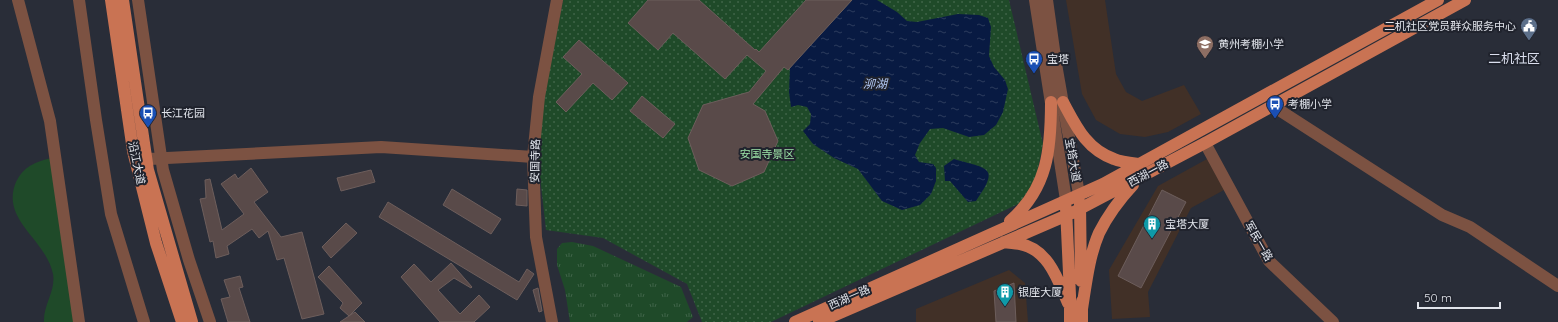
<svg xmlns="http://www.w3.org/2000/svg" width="1558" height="322" viewBox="0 0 1558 322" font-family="Quicksand,'Noto Sans SC',sans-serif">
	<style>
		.commercial { fill: #413027 }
		.grass { fill: url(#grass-tufts) }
		.park { fill: url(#park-dots) }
		.garden { fill: #1f4a29 }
		.water { fill: url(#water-ripples) }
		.building { fill: #594a49; stroke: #6d5e5c }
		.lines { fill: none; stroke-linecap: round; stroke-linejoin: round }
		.minor { stroke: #7c5242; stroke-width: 12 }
		.major { stroke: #c97353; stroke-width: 12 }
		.labels { text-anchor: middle; stroke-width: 4; stroke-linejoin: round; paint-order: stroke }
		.poi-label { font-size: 11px; fill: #e1e4eb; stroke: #20232d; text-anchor: start }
		.park-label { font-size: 11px; fill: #9ce3a7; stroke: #20232d }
		.street-label { font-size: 11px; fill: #e1e4eb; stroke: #20232d }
		.water-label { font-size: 12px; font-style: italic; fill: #b3c9f5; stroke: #20232d }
		.quarter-label { font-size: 13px; fill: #dbdfee; stroke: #20232d }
	</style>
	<defs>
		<pattern id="grass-tufts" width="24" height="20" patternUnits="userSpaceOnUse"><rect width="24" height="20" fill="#1f4a29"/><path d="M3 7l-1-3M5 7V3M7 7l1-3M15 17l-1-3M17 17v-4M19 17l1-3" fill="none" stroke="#3f6448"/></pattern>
		<pattern id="park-dots" width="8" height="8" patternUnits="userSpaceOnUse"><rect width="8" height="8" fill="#1f4a29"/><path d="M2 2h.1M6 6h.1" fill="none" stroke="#3f6448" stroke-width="1.8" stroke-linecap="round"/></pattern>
		<pattern id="water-ripples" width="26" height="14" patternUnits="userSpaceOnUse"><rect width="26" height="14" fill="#081a42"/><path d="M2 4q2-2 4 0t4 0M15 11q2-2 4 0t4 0" fill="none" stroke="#2c3b5d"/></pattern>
	</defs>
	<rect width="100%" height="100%" fill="#292d38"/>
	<path class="commercial" d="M1066 0H1105L1116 74 1126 92 1142 101 1184 85 1201 114 1168 132 1145 137 1120 134 1096 120 1082 94Z
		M1207 159 1224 190 1191 208 1148 292 1150 317 1112 319 1109 270 1158 186Z
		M1009 270 1025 283 1028 322H916V309Z"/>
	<path class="grass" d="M572 242 593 246 681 287 693 317 687 322H570L565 290 557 265V249L562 243Z"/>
	<path class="park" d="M563 0H1009L1043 144 1036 178 1020 203 771 322H702L687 284 603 238 546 230 538 158 544 96Z"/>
	<path class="garden" d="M52 158 75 322H44C43 305 56 291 53 274 46 239 0 220 16 182 23 167 36 161 52 158Z"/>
	<path class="water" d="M852 0H877L897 12 907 21 917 22 958 14 979 15 988 18 991 27 989 56 994 67 1005 80 1008 89 1003 112 996 125 984 135 969 137 943 128 930 129 920 143 915 155 919 162 933 164 936 168V181L931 194 920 205 902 210 882 201 858 169 834 158 813 144 803 131 810 124 811 114 807 107 798 105 791 107 789 92 790 67Z
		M954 159C987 169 1001 166 976 201L968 202 950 181H945L944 166Z"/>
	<path class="building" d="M648 0H699L755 50 756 49 759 52 806 0H852L788 70 784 67 753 104 765 111 778 141 764 172 732 186 699 170 688 138 703 105 749 92 766 71 747 55 725 79 673 33 658 50 628 23Z
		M579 40 628 83 612 100 593 83 566 112 556 102 582 74 563 57Z
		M642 96 675 124 663 138 630 111Z
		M251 168 268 192 254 202 281 237 302 232 324 314 302 319 284 258 277 260 268 231 259 238 252 229 227 246 229 254 216 258 213 241 210 242 200 199 206 198 205 180 210 179 222 230 244 214 221 184 235 174 238 179Z
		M371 170 375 182 341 191 337 178Z
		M452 189 501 219 491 234 443 205Z
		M517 189 527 190V206L516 205Z
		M1162 190 1186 202 1141 288 1118 276Z
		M388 202 519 282 527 269 534 274 517 300 379 217Z
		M346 223 357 233 331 258 322 247Z
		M451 263 472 287 471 288 454 278 438 290 460 314 479 295 490 307 474 322H440L401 277 414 264 431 282Z
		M329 266 362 303 349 316 340 308 343 303 318 277Z
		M240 276 243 287 239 288 250 322H228L221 299 230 297 224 280Z
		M1014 283 1016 322H996L994 291Z
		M538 288 542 311 539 312 533 290Z
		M355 312 365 322H340Z"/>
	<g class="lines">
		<path class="minor" d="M18 0 50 121 79 322
			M79 0 96 120 111 214 144 322
			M138 0 163 170 189 260 210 322
			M1035 0 1066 200
			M1047 0 1056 64 1079 194
			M1273 106 1442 215 1470 227 1558 286
			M1205 143 1269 261 1333 322
			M147 159 381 147 533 157
			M552 322 536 237 533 157 539 97 557 0"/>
		<path class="major" d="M111 0 133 151 156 243 182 322
			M123 0 148 170 192 322
			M1063 102C1076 126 1086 149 1114 159 1121 162 1131 163 1139 164
			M1080 203 1081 281
			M1066 208 1070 295V322
			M1010 221C1048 188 1051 149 1051 102
			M1004 242C1009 243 1014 243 1020 244 1048 249 1058 280 1068 303
			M1082 301V322
			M1082 309C1086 284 1089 256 1099 233 1108 215 1119 200 1133 185
			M795 322 1103 184 1438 0
			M819 322 1072 213 1205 143 1465 0"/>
	</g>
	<defs>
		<g id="civic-pin" transform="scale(0.9)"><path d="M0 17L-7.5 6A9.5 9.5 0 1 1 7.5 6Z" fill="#5c6f8a" stroke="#20232d"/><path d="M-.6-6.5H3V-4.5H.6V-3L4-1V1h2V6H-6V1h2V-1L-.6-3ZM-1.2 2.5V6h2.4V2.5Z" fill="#fff"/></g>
		<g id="school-pin" transform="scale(0.9)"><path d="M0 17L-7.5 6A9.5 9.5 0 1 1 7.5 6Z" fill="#8d6e63" stroke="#20232d"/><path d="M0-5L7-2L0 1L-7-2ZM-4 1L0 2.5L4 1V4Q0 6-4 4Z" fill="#fff"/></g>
		<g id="bus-pin" transform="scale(0.9)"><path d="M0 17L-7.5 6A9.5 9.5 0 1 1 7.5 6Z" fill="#1a4fb4" stroke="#20232d"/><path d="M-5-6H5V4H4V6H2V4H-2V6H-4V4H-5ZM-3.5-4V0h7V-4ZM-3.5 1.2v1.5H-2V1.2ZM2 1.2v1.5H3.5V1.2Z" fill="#fff"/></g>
		<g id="building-pin" transform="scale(0.9)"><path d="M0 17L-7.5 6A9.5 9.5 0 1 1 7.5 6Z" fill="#0f9aa8" stroke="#20232d"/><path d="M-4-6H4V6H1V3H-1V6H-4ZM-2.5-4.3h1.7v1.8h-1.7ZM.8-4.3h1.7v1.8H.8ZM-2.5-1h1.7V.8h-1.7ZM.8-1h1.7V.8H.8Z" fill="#fff"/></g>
	</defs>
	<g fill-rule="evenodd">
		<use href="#civic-pin" x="1529" y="26"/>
		<use href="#school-pin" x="1205" y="44"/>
		<use href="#bus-pin" x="1034" y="59"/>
		<use href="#bus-pin" x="1275" y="104"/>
		<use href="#bus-pin" x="148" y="113"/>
		<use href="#building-pin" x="1152" y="224"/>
		<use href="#building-pin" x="1005" y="292"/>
	</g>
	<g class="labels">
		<g class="poi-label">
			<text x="1516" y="30" text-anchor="end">二机社区党员群众服务中心</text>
			<text x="1218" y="48">黄州考棚小学</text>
			<text x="1047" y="63">宝塔</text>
			<text x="1288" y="108">考棚小学</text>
			<text x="161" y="117">长江花园</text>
			<text x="1165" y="228">宝塔大厦</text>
			<text x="1018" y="296">银座大厦</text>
		</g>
		<g class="park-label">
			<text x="767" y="158">安国寺景区</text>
		</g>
		<g class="street-label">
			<text transform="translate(1073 160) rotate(80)" y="4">宝塔大道</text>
			<text transform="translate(535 161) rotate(-89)" y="4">安国寺路</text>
			<text transform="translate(137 163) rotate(78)" y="4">沿江大道</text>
			<text transform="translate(1148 173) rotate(-28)" y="4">西湖一路</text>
			<text transform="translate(1259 241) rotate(60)" y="4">军民一路</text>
			<text transform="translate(849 297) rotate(-24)" y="4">西湖一路</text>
		</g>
		<g class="water-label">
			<text x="875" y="88">泖湖</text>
		</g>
		<g class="quarter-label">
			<text x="1514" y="63">二机社区</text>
		</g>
	</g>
	<path d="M1418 302v6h82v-6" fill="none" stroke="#e1e4eb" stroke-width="2"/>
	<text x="1424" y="302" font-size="12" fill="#e1e4eb" stroke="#20232d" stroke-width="3" paint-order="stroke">50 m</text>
</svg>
